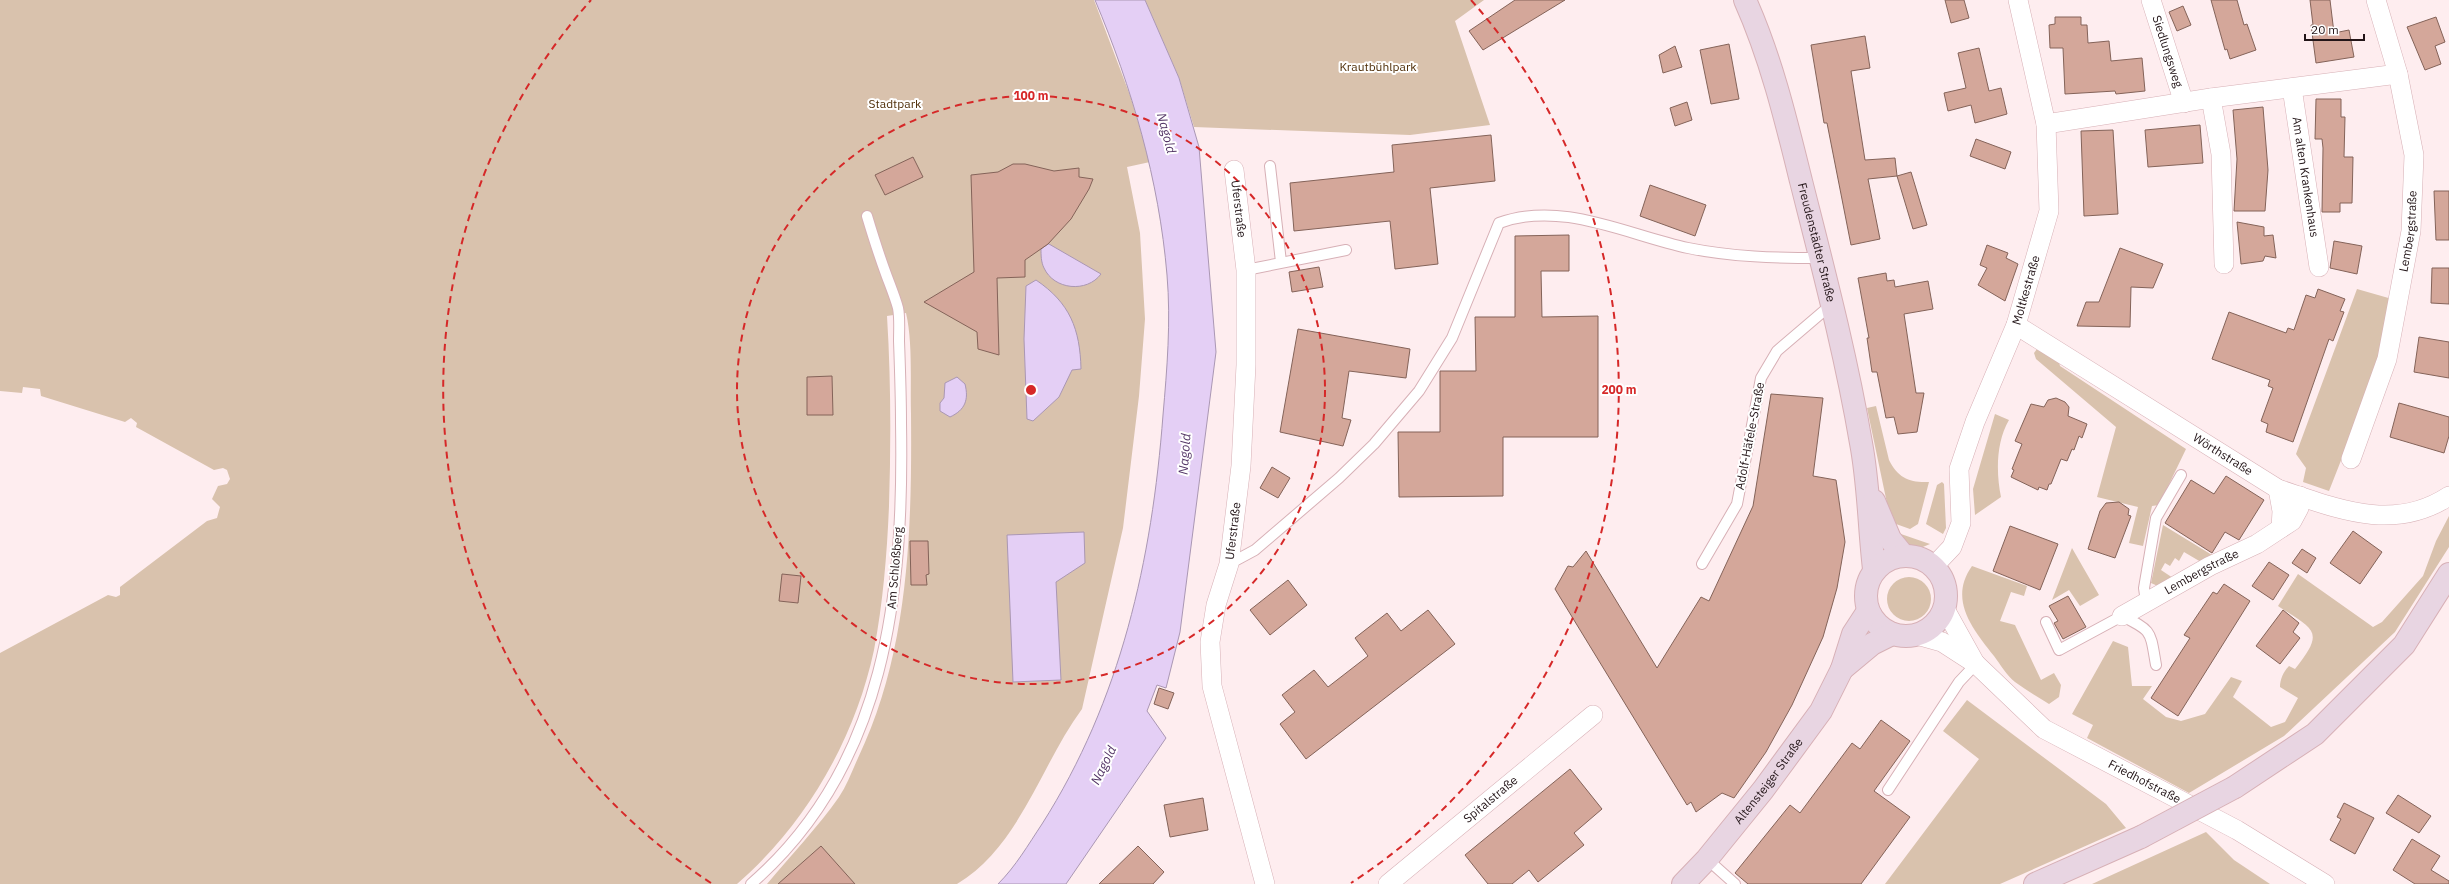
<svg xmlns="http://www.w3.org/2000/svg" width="2449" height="884" viewBox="0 0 2449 884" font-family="'IBM Plex Sans',sans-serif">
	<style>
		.green { fill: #d9c2ad }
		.water { fill: #e4cff5; stroke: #aa97b3 }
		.building { fill: #d4a79a; stroke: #846359 }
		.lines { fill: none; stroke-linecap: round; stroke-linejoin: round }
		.lane-casing { stroke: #d7b0b6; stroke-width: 12 }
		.street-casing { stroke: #d7b0b6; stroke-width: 20 }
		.secondary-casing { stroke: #d7b0b6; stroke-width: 24 }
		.lane { stroke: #fff; stroke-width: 10 }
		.street { stroke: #fff; stroke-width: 19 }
		.secondary { stroke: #e8d5e2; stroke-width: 22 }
		.secondary-bridge-casing { stroke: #d7b0b6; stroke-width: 24; stroke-linecap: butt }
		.secondary-bridge { stroke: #e8d5e2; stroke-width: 22 }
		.ring { fill: none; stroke: #d62828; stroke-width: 2; stroke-dasharray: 7 5 }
		.labels { text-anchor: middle; stroke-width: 4; stroke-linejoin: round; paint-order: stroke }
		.street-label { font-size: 12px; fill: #231518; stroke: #fff }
		.park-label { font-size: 12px; fill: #4f2e08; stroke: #fff }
		.water-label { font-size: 13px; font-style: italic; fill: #533666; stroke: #fff }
		.centre { fill: #d62828; stroke: #fff; stroke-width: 2 }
		.ring-label { font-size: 12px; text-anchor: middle; font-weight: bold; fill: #d62828; stroke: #fff; stroke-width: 4; stroke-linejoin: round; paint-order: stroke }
	</style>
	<rect width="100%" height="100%" fill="#feedef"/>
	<path class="green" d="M0 0H1094L1131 98 1150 162 1127 167 1140 233 1145 319 1139 396 1123 528 1082 709C1040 766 1020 846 957 884H767C791 855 818 827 839 797 847 785 852 771 858 758 909 652 912 530 911 414 910 383 913 343 906 313L887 316C891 380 891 443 889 506 887 554 883 603 874 650 855 739 806 824 737 884H0V653L108 595 116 597 120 595V587L207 521 217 518 220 507 212 499 218 486 227 484 230 479 227 470 223 468 214 470 136 427 137 423 131 418 125 422 41 396 40 389 23 387 22 393 0 391Z
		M1145 0H1484L1455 21 1490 125 1410 135 1194 127 1179 78Z
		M2357 289 2392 299 2382 356 2329 491 2303 482 2306 468 2296 454Z
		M2037 349 2057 354 2060 366 2186 449 2159 505 2152 506 2143 546 2129 543 2138 507 2097 497 2116 427 2036 359 2034 353Z
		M1876 406 1889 460C1898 478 1910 483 1929 482L1918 524 1910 529 1896 524 1888 508 1867 408Z
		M1995 414 2009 420C1996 442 1996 473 2001 497L1975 515 1973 489Z
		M1942 482 1944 484 1946 528 1943 534 1926 524 1937 485Z
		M2449 516V547L2395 632 2284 736 2189 793 2087 738 2093 725 2072 714 2113 641 2128 647 2132 686H2152L2143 699 2166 717 2181 721 2205 714 2231 677 2242 681 2233 697 2271 727 2285 722 2298 698 2280 687C2280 679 2284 671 2289 666L2295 669C2326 630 2314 630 2278 606L2298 574 2373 627 2382 622 2423 576 2436 541Z
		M2163 525 2212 555 2201 562 2184 552 2179 561 2175 558 2170 566 2165 563 2161 570 2173 578 2160 587 2151 583Z
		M1898 533 1930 544 1918 549 1906 543Z
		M2072 548 2099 595 2080 606 2069 590 2052 600Z
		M1972 566 2027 586 2024 596 2011 592 2000 621 2015 625 2041 680 2054 673 2061 685 2059 697 2049 704C2038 697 2026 690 2015 682 2007 676 2000 664 1994 656 1973 629 1948 600 1972 566Z
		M1887 599a22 22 0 1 1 44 0a22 22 0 1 1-44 0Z
		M1967 700 2106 804 2126 828 2000 884H1885L1979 759 1943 731Z
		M2206 832 2234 860 2270 884H2092Z"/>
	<path class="water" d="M1095 0H1145L1179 78 1199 147 1216 352 1180 632 1166 688 1157 685 1147 711 1166 738 1066 884H998C1016 866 1028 845 1042 824 1121 700 1152 560 1163 415 1167 369 1171 322 1167 275 1159 180 1132 88 1095 0Z
		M1048 244H1049L1101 274C1087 293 1054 290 1044 268 1041 262 1041 255 1041 249Z
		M1036 280C1070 303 1080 329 1081 369L1072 370 1059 397 1033 421 1027 419 1024 339 1026 286Z
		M957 377 965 384C969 400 965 410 950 417L940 411V403L944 398 945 383Z
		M1084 532 1085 563 1056 582 1061 680 1013 682 1007 535Z"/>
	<path class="building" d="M1515 0H1565L1483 50 1469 31Z
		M1945 0H1964L1969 18 1951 23Z
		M2211 0H2237L2244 25 2247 24 2256 50 2230 59 2227 49 2225 50Z
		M2310 0H2330L2334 33 2349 30 2354 57 2316 63 2311 25H2313Z
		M2183 6 2191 25 2177 31 2169 12Z
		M2055 17H2081V25H2087L2088 43 2109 41 2111 61 2142 58 2145 91 2116 94 2115 91 2065 94 2063 48H2050L2049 25 2055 24Z
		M2436 17 2445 42 2435 46 2441 64 2425 70 2407 27Z
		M1865 36 1870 68 1851 71 1865 160 1895 158 1897 176 1868 179 1880 239 1851 245 1827 123H1824L1811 45Z
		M1729 44 1739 99 1711 104 1700 50Z
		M1675 46 1682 67 1663 73 1659 55Z
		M1979 48 1989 91 2001 88 2007 114 1975 123 1971 105 1948 111 1944 93 1966 88 1958 53Z
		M2316 99H2341V117H2345L2344 157H2353L2352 203H2340V212H2322L2323 148 2322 139H2315Z
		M1687 102 1692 120 1675 126 1670 108Z
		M2263 107 2268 170 2265 211H2234L2237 159 2233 110Z
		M2200 125 2203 163 2148 167 2145 130Z
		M2113 130 2118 214 2084 216 2081 131Z
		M1491 135 1495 181 1430 188 1438 264 1395 269 1390 221 1294 231 1290 183 1394 172 1392 145Z
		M1976 139 2011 152 2005 169 1970 156Z
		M913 157 923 177 885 195 875 175Z
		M1013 164H1025L1054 171 1079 168V177L1093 179 1089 189 1071 219 1048 244 1025 260V277L997 278 999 355 978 349 977 332 924 302 974 272 971 175 998 172Z
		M1911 172 1927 225 1913 229 1897 176Z
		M1650 185 1706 205 1695 236 1640 216Z
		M2434 191H2449V240H2436Z
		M2237 222 2264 227V236L2273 235 2276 258 2265 256 2263 261 2241 264Z
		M1569 235V271H1541L1542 317 1598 316V437H1503V496L1399 497 1398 432H1440V371H1476L1475 317H1515V236Z
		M2334 241 2362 246 2357 274 2330 268Z
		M1987 245 2008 253 2006 258 2018 264 2005 301 1978 285 1987 268 1980 265Z
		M2120 248 2163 264 2153 288 2131 287 2130 327 2077 326 2086 302H2099Z
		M1319 267 1323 287 1292 292 1289 272Z
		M2432 268H2449V304L2431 303Z
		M1886 273 1887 281 1894 280 1895 287 1928 281 1933 309 1904 314 1916 393H1924L1917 432 1898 434 1894 417 1886 418 1877 372H1872L1867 338H1869L1858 278Z
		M2318 289 2345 299 2340 311 2344 312 2333 341 2329 339 2293 442 2266 432 2268 424 2261 421 2273 388 2268 386 2270 380 2212 359 2229 312 2286 333 2288 328 2294 330 2306 295 2315 298Z
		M1298 329 1410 349 1406 378 1349 371 1342 418 1351 420 1343 446 1280 432Z
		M2419 337 2449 342V378L2414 372Z
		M832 376 833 415H807V377Z
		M1771 394 1823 398 1813 476 1836 480 1845 542 1837 588 1823 637 1792 705 1766 752 1734 798 1722 793 1696 812 1691 802 1687 805 1555 589 1568 566 1573 567 1586 551 1657 668 1701 597 1709 601 1753 506Z
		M2056 398 2065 402 2069 407 2068 416 2087 424 2082 438 2079 436 2074 450 2072 449 2067 461 2061 459 2051 484H2049L2047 490 2039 487 2038 490 2011 477 2014 470 2012 469 2022 444 2015 441 2031 404 2044 407 2048 400Z
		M2399 403 2449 417V436L2444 453 2390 437Z
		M1272 467 1290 478 1278 498 1260 488Z
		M2226 476 2264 500 2239 540 2225 532 2212 553 2165 523 2191 480 2214 494Z
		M2119 502 2129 509 2128 515 2131 516 2115 558 2088 549 2100 511 2106 503Z
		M2010 526 2058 544 2040 590 1993 571Z
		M2353 531 2382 552 2360 584 2330 563Z
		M910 541H928L929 574 926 575 927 585H911Z
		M2302 549 2316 558 2307 573 2292 563Z
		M2269 562 2289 575 2273 600 2252 586Z
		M782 574 801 576 798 603 779 601Z
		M1288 580 1307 605 1270 635 1250 610Z
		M2224 584 2250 601 2178 716 2151 698 2190 638 2184 635 2213 592 2217 594Z
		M2068 596 2086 627 2063 639 2054 623 2058 621 2049 606Z
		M1428 610 1455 644 1306 759 1280 724 1295 712 1282 695 1314 670 1328 687 1368 656 1355 638 1387 613 1401 631Z
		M2283 610 2299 623 2293 632 2300 638 2280 664 2256 646Z
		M1159 688 1174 693 1168 709 1154 704Z
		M1881 720 1910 741 1874 791 1910 817 1861 884H1748L1735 873 1790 805 1800 813 1852 743 1860 749Z
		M1570 769 1602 809 1574 833 1584 845 1538 882 1529 870 1512 884H1488L1465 855Z
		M2398 795 2431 816 2419 833 2386 813Z
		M1203 798 1208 830 1170 837 1164 805Z
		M2344 803 2374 818 2355 854 2330 840 2341 819 2337 817Z
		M2412 839 2440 856 2431 870 2449 881V884H2415L2393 870Z
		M821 846 855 884H778Z
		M1138 846 1164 872 1153 884H1099Z"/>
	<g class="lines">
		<g class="lane-casing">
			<path id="lane" d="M1270 166 1281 262
				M1246 270 1346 250
				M1229 564 1255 550 1339 478 1374 444 1419 391 1452 338 1499 223C1562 200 1627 235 1688 248 1732 257 1776 258 1821 258
				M1702 564 1737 504 1761 378 1777 351 1832 304
				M2146 602 2144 588 2156 518 2181 475
				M2046 622 2059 650 2122 616C2153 631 2150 631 2156 665
				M1888 790 1959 682 1976 664
				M1707 859 1735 884
				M751 884C887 766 904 592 901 423 901 395 900 368 899 341 899 330 900 318 898 308 895 297 890 285 886 274 879 255 873 236 867 216"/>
		</g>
		<g class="street-casing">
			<g id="street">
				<path id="s1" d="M2151 0 2184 103"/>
				<path id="s2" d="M2292 88 2319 267"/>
				<path d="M2211 98 2221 154 2224 264"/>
				<path d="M2046 124 2211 98 2398 74"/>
				<path id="s3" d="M1234 170 1246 270V365L1241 466 1229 564 1216 605 1210 642 1212 686 1265 884"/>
				<path id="s4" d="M2016 325 2278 489C2336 508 2393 533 2449 496"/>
				<path id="s5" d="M2351 459 2387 359 2411 231 2414 155 2398 74 2376 0"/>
				<path d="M2278 489 2282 511 2281 528"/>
				<path id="s6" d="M1934 566 1952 547 1961 523 1959 469 1975 422 2016 325 2049 211 2046 124 2018 0"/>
				<path d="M1945 609 1975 663"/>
				<path id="s7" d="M2122 616 2210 566 2257 544 2292 521 2299 508 2300 496"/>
				<path id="s8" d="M1917 635 1942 642 1976 664 2044 729 2237 830 2325 884"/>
				<path id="s9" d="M1388 884 1593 715"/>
			</g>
		</g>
		<g class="secondary-casing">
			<g id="secondary">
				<path id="s10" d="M1745 0C1771 58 1786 120 1801 181 1823 268 1846 355 1861 443 1869 485 1869 527 1874 569"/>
				<path d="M1874 501 1890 539 1903 555"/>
				<circle cx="1906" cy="596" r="40"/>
				<path d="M1842 669 1872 644 1892 634"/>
				<path d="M2235 787 2315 734 2404 645 2449 574"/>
				<path id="s11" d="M1683 884 1707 859 1763 790 1821 711 1842 669 1853 634 1868 611"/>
				<path d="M2035 884 2141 837"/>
			</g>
		</g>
		<use href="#lane" class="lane"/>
		<use href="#street" class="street"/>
		<use href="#secondary" class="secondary"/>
		<g class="secondary-bridge-casing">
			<path id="secondary-bridge" d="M2141 837 2235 787"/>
		</g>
		<use href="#secondary-bridge" class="secondary-bridge"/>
	</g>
	<g class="ring">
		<circle cx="1031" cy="390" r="294"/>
		<path d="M711 883A588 588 0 0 1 591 0M1471 0A588 588 0 0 1 1351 883"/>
	</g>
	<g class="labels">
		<g class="street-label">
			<text dy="4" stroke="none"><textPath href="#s1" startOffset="54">Siedlungsweg</textPath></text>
			<text dy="4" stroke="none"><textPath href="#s2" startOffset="90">Am alten Krankenhaus</textPath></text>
			<text dy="4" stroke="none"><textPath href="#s3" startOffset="39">Uferstraße</textPath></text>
			<text dy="4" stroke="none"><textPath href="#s5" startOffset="236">Lembergstraße</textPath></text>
			<text dy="4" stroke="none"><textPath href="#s10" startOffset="253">Freudenstädter Straße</textPath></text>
			<text dy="4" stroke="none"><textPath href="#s6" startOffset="297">Moltkestraße</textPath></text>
			<text transform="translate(1750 436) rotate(-79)" y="4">Adolf-Häfele-Straße</text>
			<text dy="4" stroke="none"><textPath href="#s4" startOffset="244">Wörthstraße</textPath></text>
			<text transform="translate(1233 531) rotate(-83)" y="4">Uferstraße</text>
			<text transform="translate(895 568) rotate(-85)" y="4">Am Schloßberg</text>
			<text dy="4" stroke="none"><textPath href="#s7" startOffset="91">Lembergstraße</textPath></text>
			<text dy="4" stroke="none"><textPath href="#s11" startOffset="134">Altensteiger Straße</textPath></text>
			<text dy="4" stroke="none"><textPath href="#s8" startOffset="274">Friedhofstraße</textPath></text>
			<text dy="4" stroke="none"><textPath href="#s9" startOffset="133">Spitalstraße</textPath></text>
		</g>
		<g class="park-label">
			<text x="1378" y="71">Krautbühlpark</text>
			<text x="895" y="108">Stadtpark</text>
		</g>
		<g class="water-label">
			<text transform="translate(1167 133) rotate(75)" y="5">Nagold</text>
			<text transform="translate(1184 454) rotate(-86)" y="5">Nagold</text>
			<text transform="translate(1103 765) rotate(-64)" y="5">Nagold</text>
		</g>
	</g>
	<circle cx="1031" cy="390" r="6" class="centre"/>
	<g class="ring-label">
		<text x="1031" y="100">100 m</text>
		<text x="1619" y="394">200 m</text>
	</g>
	<path d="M2305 34v6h59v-6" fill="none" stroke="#231518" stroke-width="2"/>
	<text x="2311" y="34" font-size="12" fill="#231518" stroke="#ffffff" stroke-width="3" paint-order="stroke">20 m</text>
</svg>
